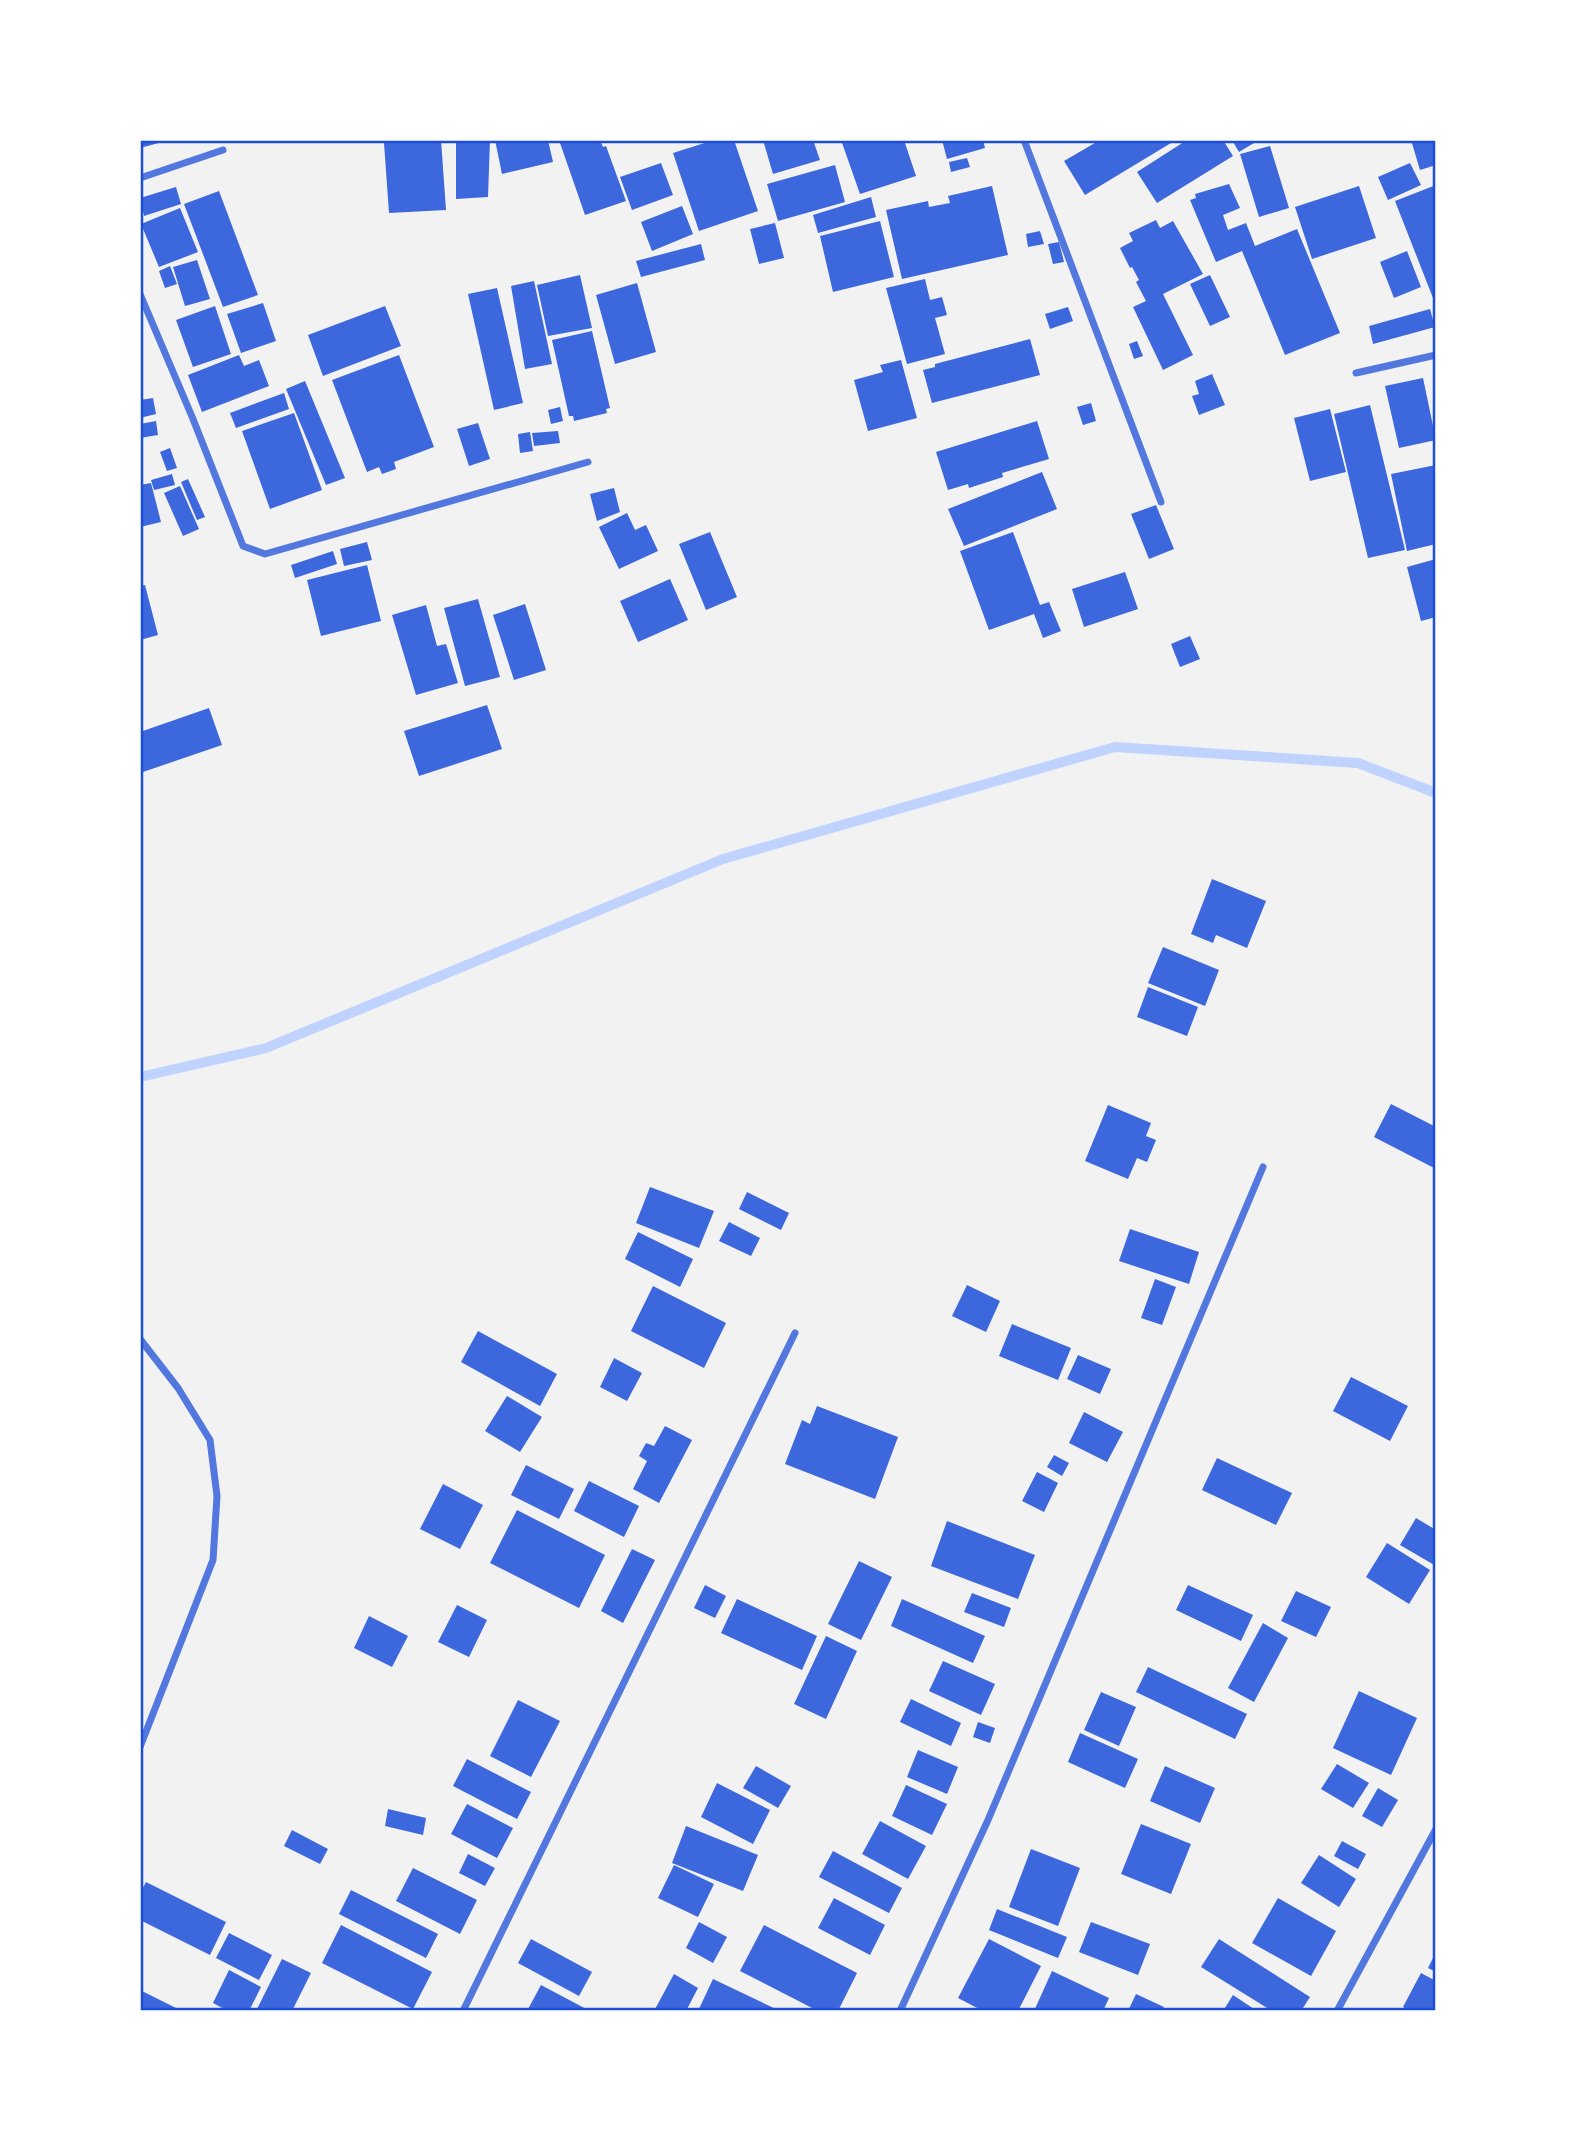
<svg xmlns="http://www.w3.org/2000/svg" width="1576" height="2151" viewBox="0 0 1576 2151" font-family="'Exo 2',sans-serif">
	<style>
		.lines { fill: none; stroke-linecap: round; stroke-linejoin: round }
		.stream { stroke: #bfd3fe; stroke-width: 10 }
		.building { fill: #3d67dc }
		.minor { stroke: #5277de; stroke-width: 7 }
		.neatline { fill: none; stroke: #1d4ed8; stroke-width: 2.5 }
	</style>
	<rect width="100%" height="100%" fill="#f2f2f2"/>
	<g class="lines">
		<path class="stream" d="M140 1077 266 1048 723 859 1115 747 1358 763 1436 793"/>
	</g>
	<path class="building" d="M140 140H166V141L140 148Z
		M441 140 446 210 389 213 384 143Z
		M456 140H490L488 197 456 199Z
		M495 140H548L553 162 502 174Z
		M559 140H600L603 147 606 146 626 201 585 215Z
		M714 140H734L758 211 699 231 673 153Z
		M763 140H813L820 160 773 174Z
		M841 140H904L916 176 860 194Z
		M942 140H983L985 148 947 159Z
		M1100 140H1176L1085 195 1064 161Z
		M1187 140H1223L1233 156 1157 203 1137 172Z
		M1232 140H1259L1239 152Z
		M1411 140H1436V165L1420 170Z
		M1270 146 1289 208 1259 217 1240 154Z
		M967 158 970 167 951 172 949 162Z
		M661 163 673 195 632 210 620 177Z
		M1410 163 1421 185 1388 200 1378 177Z
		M835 165 845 202 778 221 767 184Z
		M1229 184 1240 208 1223 215 1228 230 1246 223 1255 246 1297 229 1340 333 1285 355 1242 251 1216 262 1190 200 1196 198 1195 194Z
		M1436 185V297L1433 298 1395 201Z
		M992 186 1008 255 902 279 886 210 928 201 929 207 950 203 948 196Z
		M1359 186 1376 238 1312 259 1295 207Z
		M176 187 181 204 144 216 140 198Z
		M219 191 258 295 223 307 184 204Z
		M871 197 876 217 818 233 813 215Z
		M682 206 693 234 652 251 641 222Z
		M180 208 198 252 159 267 141 224Z
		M1156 220 1160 228 1173 221 1203 274 1163 294 1193 355 1163 370 1133 307 1146 301 1136 282 1139 280 1132 267 1130 268 1120 248 1133 241 1129 233Z
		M880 221 894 277 833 292 820 236Z
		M775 223 784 258 759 264 750 229Z
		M1040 231 1044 244 1028 247 1026 234Z
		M1059 242 1064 262 1053 264 1048 244Z
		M701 244 705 260 641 277 636 261Z
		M1407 251 1421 287 1394 298 1380 262Z
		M197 260 210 299 185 306 173 267Z
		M170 266 177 284 165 288 159 271Z
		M580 275 592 328 548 336 537 285Z
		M1210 275 1230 317 1210 326 1190 284Z
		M925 279 930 300 942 297 947 315 935 318 945 354 907 364 886 288Z
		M534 281 552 364 525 369 511 286Z
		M637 283 656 352 615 364 596 295Z
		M497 288 523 403 494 410 468 294Z
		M263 303 276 341 241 353 227 314Z
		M215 306 231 354 193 367 176 320Z
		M385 306 401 346 323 376 308 335Z
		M1068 307 1073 321 1050 329 1045 314Z
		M1430 309 1435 327 1373 344 1369 326Z
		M592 331 610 408 606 409 607 413 574 421 573 416H569L552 340Z
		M1030 339 1040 375 932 403 923 370 935 367V364Z
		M1137 341 1143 356 1134 359 1129 344Z
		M239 355 244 366 259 360 269 386 202 412 188 375Z
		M399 355 434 447 394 462 396 469 382 474 379 467 367 472 332 380Z
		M901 360 917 418 868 431 854 380 883 372 880 365Z
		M1212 374 1225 405 1199 415 1192 396 1199 394 1195 381Z
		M1423 378 1436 440 1399 448 1385 386Z
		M305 381 345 478 326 485 286 389Z
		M284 393 289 409 236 428 230 413Z
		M153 398 156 414 140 418V400Z
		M1091 403 1096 421 1083 425 1077 407Z
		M1370 405 1405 550 1368 558 1334 414Z
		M560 407 563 421 551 424 548 410Z
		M1330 409 1346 472 1310 481 1294 418Z
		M294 413 322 490 270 509 242 431Z
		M156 421 158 435 140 438V424Z
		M1037 421 1049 459 1002 473 1003 477 969 488 968 484 948 490 936 452Z
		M478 423 490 459 469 466 457 429Z
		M558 431 560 443 534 446 532 433Z
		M530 432 533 451 520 453 518 434Z
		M170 448 177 468 167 471 160 452Z
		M1436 465V544L1407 551 1391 474Z
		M1042 472 1057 509 964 546 948 509Z
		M172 474 175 485 154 490 151 480Z
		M188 479 205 517 197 520 181 482Z
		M151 483 161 522 140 527V485Z
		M180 486 199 529 183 536 164 493Z
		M614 488 620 512 597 521 590 494Z
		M1156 505 1174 549 1149 559 1131 514Z
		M627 513 635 530 646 525 658 551 619 569 599 527Z
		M710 532 737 597 706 610 679 544Z
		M1013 532 1040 605 1049 602 1061 631 1043 638 1034 614 989 630 960 551Z
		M367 542 372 560 344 566 340 549Z
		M333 551 337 564 295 578 291 565Z
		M1436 559V617L1421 621 1407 567Z
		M367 565 381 621 321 636 307 580Z
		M1125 572 1138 609 1084 627 1072 589Z
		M670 579 688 620 638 642 620 601Z
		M145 585 158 635 140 640V586Z
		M478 599 500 677 465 686 444 608Z
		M525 604 546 670 514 680 493 615Z
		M426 605 437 646 446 644 458 683 416 695 392 615Z
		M1190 636 1200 659 1180 667 1171 644Z
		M487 705 502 749 419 776 404 731Z
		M209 708 222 745 140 773V732Z
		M1212 879 1266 901 1247 948 1216 935 1213 943 1191 934Z
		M1163 947 1219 970 1205 1006 1148 983Z
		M1148 987 1198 1007 1187 1036 1137 1017Z
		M1391 1104 1436 1127V1169L1374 1137Z
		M1108 1105 1151 1123 1146 1136 1156 1140 1147 1162 1137 1158 1128 1179 1085 1161Z
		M650 1187 714 1211 699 1248 636 1223Z
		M747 1192 789 1213 781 1230 739 1209Z
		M729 1222 760 1238 751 1256 719 1241Z
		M1130 1229 1199 1252 1189 1284 1119 1261Z
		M638 1232 693 1259 680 1287 625 1259Z
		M1155 1279 1176 1287 1162 1325 1141 1318Z
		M967 1285 1000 1301 986 1332 952 1316Z
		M653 1286 726 1323 704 1368 631 1331Z
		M1012 1324 1071 1348 1058 1380 999 1356Z
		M478 1331 557 1374 540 1406 461 1362Z
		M1078 1355 1111 1369 1100 1394 1067 1379Z
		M614 1358 642 1373 627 1401 600 1387Z
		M1351 1377 1408 1406 1390 1441 1333 1411Z
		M507 1396 542 1417 520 1452 485 1431Z
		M817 1406 898 1437 875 1499 785 1464 802 1420 810 1424Z
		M1084 1412 1123 1432 1107 1462 1069 1443Z
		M665 1426 692 1440 659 1503 633 1489 647 1461 639 1456 646 1443 654 1446Z
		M1054 1455 1069 1463 1062 1476 1047 1467Z
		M1217 1458 1292 1493 1276 1525 1202 1490Z
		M526 1465 574 1489 559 1519 511 1495Z
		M1037 1472 1058 1483 1044 1512 1022 1501Z
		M589 1481 639 1506 624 1537 574 1511Z
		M443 1484 483 1505 460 1549 420 1529Z
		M517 1510 605 1555 579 1608 490 1563Z
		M1416 1518 1436 1530V1566L1400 1545Z
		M947 1521 1035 1555 1018 1599 931 1566Z
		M1387 1543 1430 1570 1409 1604 1366 1577Z
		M632 1549 655 1560 623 1623 601 1611Z
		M859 1561 892 1577 861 1640 828 1624Z
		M705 1585 726 1596 715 1618 694 1608Z
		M1188 1585 1253 1615 1241 1641 1176 1610Z
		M1296 1591 1331 1607 1316 1637 1281 1621Z
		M972 1593 1011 1608 1004 1627 964 1612Z
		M737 1599 817 1636 802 1670 721 1633Z
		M902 1599 985 1636 973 1663 891 1626Z
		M457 1605 487 1620 469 1657 438 1642Z
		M369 1616 408 1636 392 1667 354 1648Z
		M1263 1623 1288 1638 1254 1702 1228 1688Z
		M826 1636 857 1651 826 1719 794 1704Z
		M943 1661 995 1684 981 1715 929 1691Z
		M1148 1667 1247 1714 1235 1739 1136 1692Z
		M1359 1691 1417 1718 1391 1775 1333 1748Z
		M1101 1692 1136 1707 1119 1746 1084 1730Z
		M911 1699 961 1723 951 1746 900 1722Z
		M518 1700 560 1721 531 1777 490 1756Z
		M978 1722 995 1728 990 1743 973 1737Z
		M1080 1733 1138 1759 1125 1788 1068 1762Z
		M918 1750 958 1767 947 1794 907 1777Z
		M467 1759 531 1792 517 1819 453 1786Z
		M1337 1764 1369 1783 1353 1808 1321 1789Z
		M756 1766 791 1786 778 1808 743 1788Z
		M1165 1766 1215 1788 1200 1823 1150 1801Z
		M717 1783 770 1810 753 1844 701 1817Z
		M906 1785 947 1804 932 1835 892 1816Z
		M1378 1788 1398 1800 1382 1827 1362 1816Z
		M467 1804 513 1828 497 1858 451 1834Z
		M388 1809 426 1818 423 1835 385 1826Z
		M880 1821 926 1846 908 1879 862 1854Z
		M1141 1824 1191 1844 1171 1894 1121 1874Z
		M686 1826 758 1855 743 1891 672 1863Z
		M292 1830 328 1849 320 1864 284 1846Z
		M1342 1841 1366 1854 1358 1869 1334 1856Z
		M1031 1849 1080 1868 1058 1926 1009 1907Z
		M833 1851 902 1888 889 1913 819 1877Z
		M468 1854 495 1868 485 1886 459 1873Z
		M1319 1855 1356 1879 1339 1907 1301 1883Z
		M674 1865 714 1884 698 1917 658 1898Z
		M413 1868 477 1900 460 1934 396 1901Z
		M146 1882 226 1922 210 1955 140 1920V1893Z
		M351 1890 438 1934 426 1958 339 1914Z
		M834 1898 885 1925 870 1955 818 1928Z
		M1278 1898 1336 1931 1311 1976 1252 1943Z
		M997 1909 1067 1937 1058 1958 989 1930Z
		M699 1922 727 1937 713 1963 686 1948Z
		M1091 1922 1150 1944 1138 1975 1079 1952Z
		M341 1925 432 1972 413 2009 322 1963Z
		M764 1925 857 1973 838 2011H818L740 1971Z
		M229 1933 272 1955 259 1980 216 1958Z
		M531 1939 592 1972 579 1996 518 1963Z
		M989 1939 1041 1966 1018 2011H983L958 1998Z
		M1219 1939 1310 1997 1301 2011H1272L1201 1967Z
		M1436 1952V1972L1428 1968Z
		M282 1959 311 1973 292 2011H256Z
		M229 1970 261 1987 249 2011H228L213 2003Z
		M1052 1971 1109 1998 1103 2011H1034Z
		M1421 1973 1436 1981V2011H1410L1403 2007Z
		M674 1974 698 1988 686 2011H654Z
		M713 1979 780 2011H698Z
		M541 1985 590 2011H527Z
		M140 1990 182 2011H140Z
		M1136 1994 1164 2007 1162 2011H1128Z
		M1233 1995 1257 2011H1223Z"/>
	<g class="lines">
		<path class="minor" d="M1024 140 1161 502
			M140 178 223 150
			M140 294 193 419 243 546 265 554 588 462
			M1356 373 1436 355
			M140 1339 178 1388 210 1440 217 1496 213 1560 140 1747
			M463 2011 795 1333
			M900 2011 988 1820 1263 1167
			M1337 2011 1436 1829"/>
	</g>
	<rect width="1576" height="2151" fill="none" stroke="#ffffff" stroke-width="284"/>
	<rect x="142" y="142" width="1292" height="1867" class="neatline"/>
</svg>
